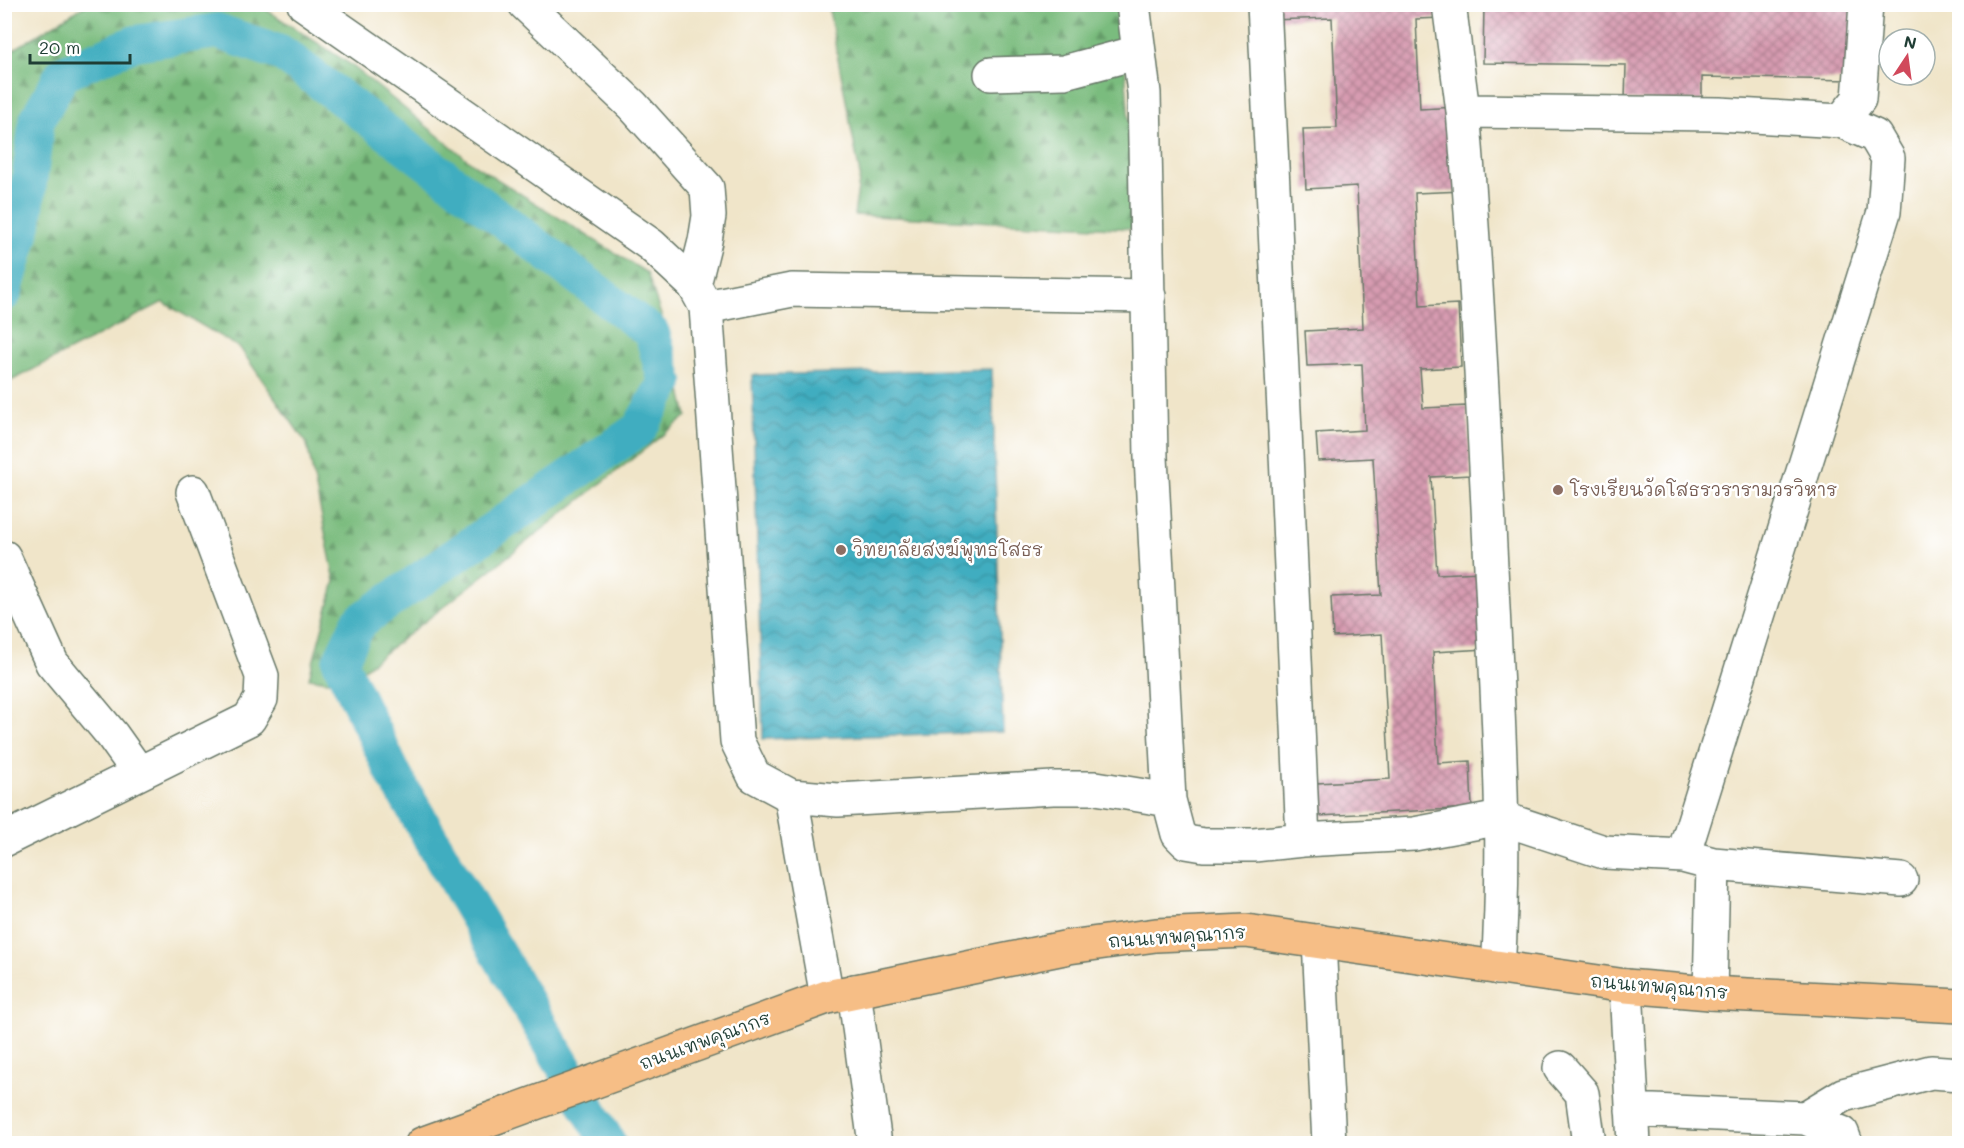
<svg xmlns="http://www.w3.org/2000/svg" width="1964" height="1148" viewBox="0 0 1964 1148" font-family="Mali,'Playpen Sans Thai',sans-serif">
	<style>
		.forest { fill: url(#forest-firs); stroke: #4c7c59; stroke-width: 1.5 }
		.water { fill: url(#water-waves); stroke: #30757a; stroke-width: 1.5 }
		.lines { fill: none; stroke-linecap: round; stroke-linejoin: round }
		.canal { stroke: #41adc0; stroke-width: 36 }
		.building { fill: url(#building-cross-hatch) }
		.minor-casing { stroke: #687868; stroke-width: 36 }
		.major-casing { stroke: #687868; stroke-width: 36 }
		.minor { stroke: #fff; stroke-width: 33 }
		.major { stroke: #f6be86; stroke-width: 33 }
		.education-dot { fill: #8d6e63; stroke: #fff; stroke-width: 2 }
		.labels { text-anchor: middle; stroke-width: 5; stroke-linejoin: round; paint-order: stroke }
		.education-label { font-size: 18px; fill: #785e54; stroke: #fff; text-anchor: start }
		.street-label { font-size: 18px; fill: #1f3d34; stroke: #fff }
	</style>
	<defs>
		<pattern id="forest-firs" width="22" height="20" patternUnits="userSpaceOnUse" patternTransform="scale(1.5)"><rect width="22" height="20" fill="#7abc7e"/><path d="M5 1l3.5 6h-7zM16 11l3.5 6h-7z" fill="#639a68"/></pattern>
		<pattern id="water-waves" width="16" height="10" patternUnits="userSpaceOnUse" patternTransform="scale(1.5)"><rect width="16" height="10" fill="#41adc0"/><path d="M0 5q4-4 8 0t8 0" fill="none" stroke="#368e9d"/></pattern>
		<pattern id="building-cross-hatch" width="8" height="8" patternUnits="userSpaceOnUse" patternTransform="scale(1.5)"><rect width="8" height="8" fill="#d79bb1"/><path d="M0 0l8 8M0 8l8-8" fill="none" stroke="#ae8091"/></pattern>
	</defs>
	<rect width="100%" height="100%" fill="#fff"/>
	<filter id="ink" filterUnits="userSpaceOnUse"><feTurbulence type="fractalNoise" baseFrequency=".0167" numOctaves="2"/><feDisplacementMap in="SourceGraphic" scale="12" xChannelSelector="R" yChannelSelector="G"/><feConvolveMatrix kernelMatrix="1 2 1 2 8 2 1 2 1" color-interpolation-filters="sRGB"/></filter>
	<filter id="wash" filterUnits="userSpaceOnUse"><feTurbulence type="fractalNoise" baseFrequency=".008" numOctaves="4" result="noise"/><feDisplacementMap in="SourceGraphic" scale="24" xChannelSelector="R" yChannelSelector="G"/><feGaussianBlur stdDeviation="1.35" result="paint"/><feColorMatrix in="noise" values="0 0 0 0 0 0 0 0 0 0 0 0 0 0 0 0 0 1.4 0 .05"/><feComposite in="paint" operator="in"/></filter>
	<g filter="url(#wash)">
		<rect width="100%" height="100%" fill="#f0e5c9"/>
		<path class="forest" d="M86 5H259L350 64 473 164 647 273 668 336 687 416 345 684 309 678 335 581 307 444 240 348 163 302 5 384V55Z
			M828 5H1121L1136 229 854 215 860 175Z"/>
		<path class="water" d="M992 369 1003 732 763 739 752 375Z"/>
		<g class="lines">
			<path class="canal" d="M4 293 24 223 37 120 63 73 135 43 217 31 283 54 652 333 666 382 639 429 359 622 340 662 395 777 609 1144"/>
		</g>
		<g id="blocks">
			<path class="building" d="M1269 4H1442L1443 18 1416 19 1420 109 1458 107 1463 191 1415 193 1420 306 1458 304 1461 367 1420 369 1423 408 1467 406 1471 475 1431 477 1437 574 1482 572 1486 649 1433 652 1438 763 1470 761 1472 808 1319 816 1317 783 1390 779 1382 634 1333 637 1331 597 1381 595 1373 458 1318 461 1316 433 1365 430 1362 364 1307 366 1305 331 1363 328 1357 186 1306 189 1303 129 1337 128 1332 18 1269 20Z
				M1484 4H1852L1851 80 1702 77V101L1625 100 1626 65 1483 63Z"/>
		</g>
	</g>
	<g filter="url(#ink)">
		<use href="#blocks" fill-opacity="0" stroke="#687868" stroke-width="1.5"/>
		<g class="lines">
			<g class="minor-casing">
				<path id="minor" d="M304 4 651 245 694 285 706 307 737 741 754 776 791 796 838 800 1053 788H1096L1169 800 1178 834 1186 842 1204 845H1254L1303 840 1414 834 1501 818 1604 852 1683 856 1713 864 1710 993
					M525 4 633 106 707 188 709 216 705 241 694 285
					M1133 4 1144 93 1151 457 1169 800
					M1264 4 1285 431 1303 840
					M1449 4 1463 111
					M991 74 1064 72 1139 52
					M706 307 792 290 1149 296
					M4 557 52 663 112 735 139 773
					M791 796 827 997
					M4 840 249 719 261 699 262 676 193 492
					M1683 856 1884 212 1888 158 1875 136 1841 121
					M1713 864 1901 880
					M1319 941 1329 1143
					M1498 968C1507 841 1498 714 1492 587 1484 428 1477 270 1463 111L1719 114 1841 121 1859 99 1866 4
					M1626 986 1634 1144
					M854 991 875 1144
					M1560 1068 1582 1093 1589 1144
					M1632 1110 1805 1118 1842 1133 1846 1144
					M1805 1118 1843 1095 1931 1072 1960 1074"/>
			</g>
			<g class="major-casing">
				<path id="major" d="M422 1144 827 997 1069 947 1156 935 1246 931 1626 986 1710 993 1960 1006"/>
			</g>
			<use href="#minor" class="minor"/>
			<use href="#major" class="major"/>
		</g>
	</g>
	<g class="education-dot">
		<circle cx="1558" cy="490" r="6"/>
		<circle cx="841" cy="550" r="6"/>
	</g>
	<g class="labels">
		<g class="education-label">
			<text x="1570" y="496">โรงเรียนวัดโสธรวรารามวรวิหาร</text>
			<text x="853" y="556">วิทยาลัยสงฆ์พุทธโสธร</text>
		</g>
		<g class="street-label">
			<text transform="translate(1177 937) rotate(-4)" y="6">ถนนเทพคุณากร</text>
			<text transform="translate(1659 987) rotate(5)" y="6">ถนนเทพคุณากร</text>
			<text transform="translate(705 1041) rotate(-20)" y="6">ถนนเทพคุณากร</text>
		</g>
	</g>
	<rect width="1964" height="1148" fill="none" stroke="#fff" stroke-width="24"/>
	<g transform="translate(1907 57) rotate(13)"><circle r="28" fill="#ffffff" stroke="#a5b1ae" stroke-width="1.5"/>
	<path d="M0-4.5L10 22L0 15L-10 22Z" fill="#d1495b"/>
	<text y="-9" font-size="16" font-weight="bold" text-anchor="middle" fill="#1f3d34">N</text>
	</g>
	<path d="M30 54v9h100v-9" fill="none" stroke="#1f3d34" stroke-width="3"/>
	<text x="39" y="54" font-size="18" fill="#1f3d34" stroke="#ffffff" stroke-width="4.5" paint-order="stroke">20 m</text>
</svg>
